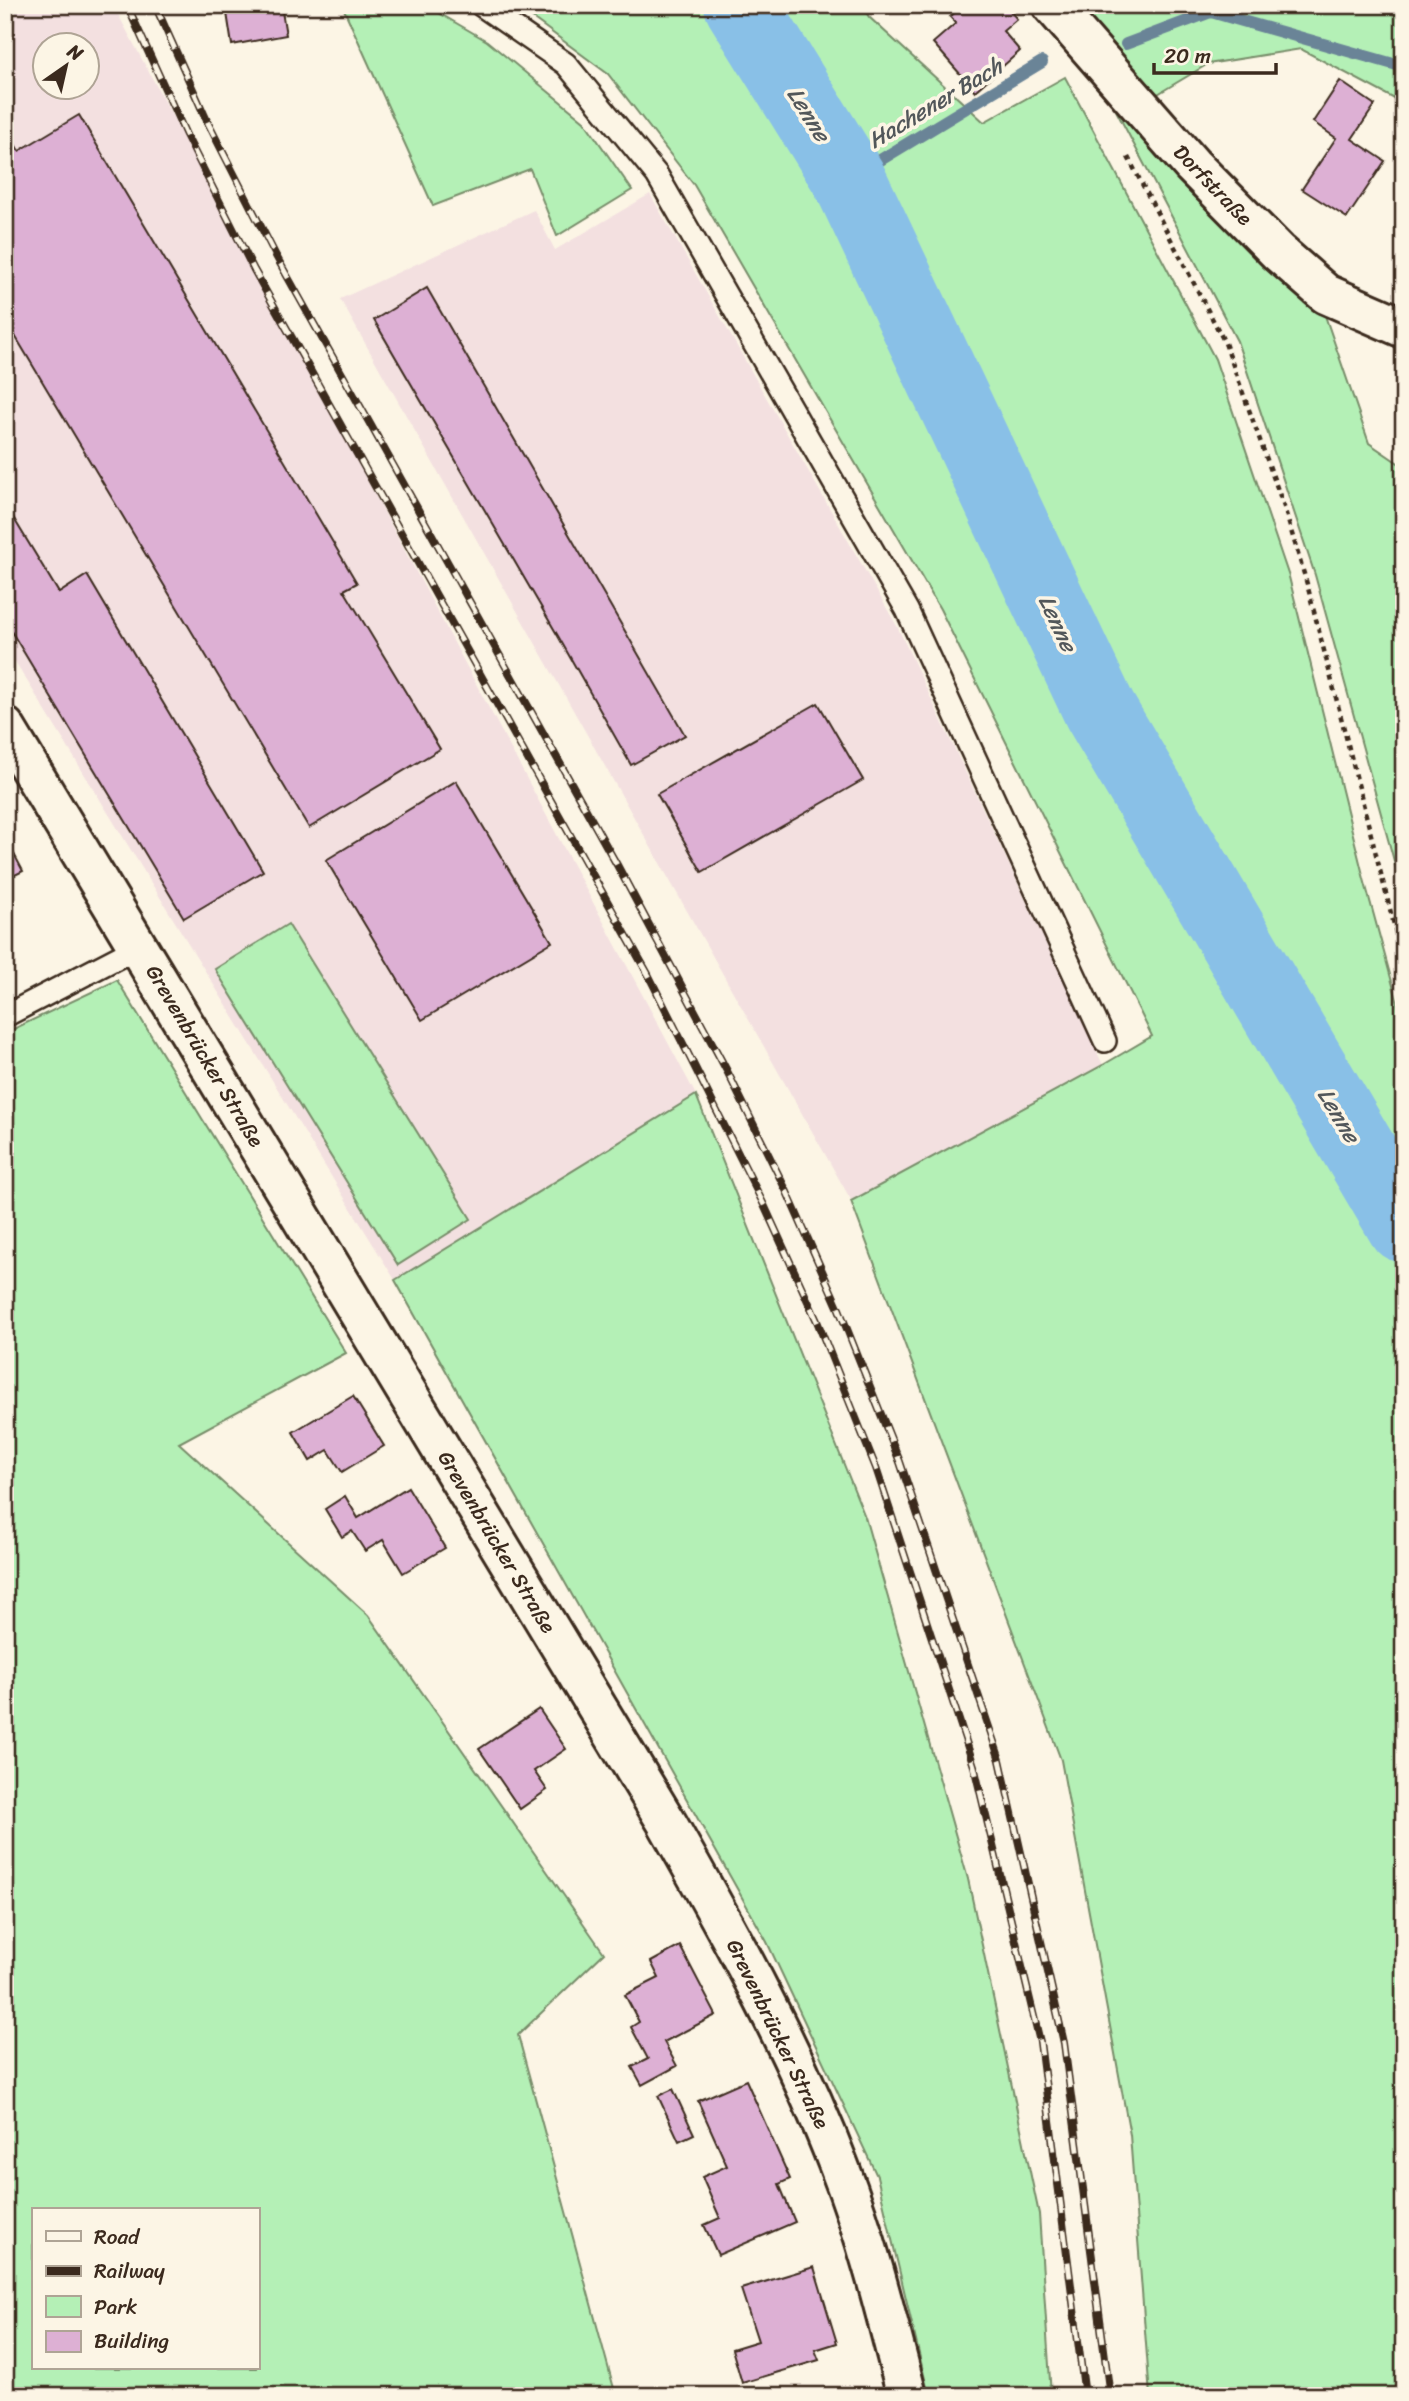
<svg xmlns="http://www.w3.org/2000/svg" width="1409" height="2401" viewBox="0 0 1409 2401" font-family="Sriracha,sans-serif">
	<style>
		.built { fill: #f3e0e0; fill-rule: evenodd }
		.green { fill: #b4f0b6; stroke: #788d6a; stroke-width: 2; fill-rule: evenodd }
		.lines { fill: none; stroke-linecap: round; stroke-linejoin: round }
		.stream { stroke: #6a8497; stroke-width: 12 }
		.river { stroke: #89c0e7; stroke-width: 74 }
		.building { fill: #ddb0d4; stroke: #3b2a1e; stroke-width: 2 }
		.service-casing { stroke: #3b2a1e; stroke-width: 26 }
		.minor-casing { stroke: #3b2a1e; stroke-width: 44 }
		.primary-casing { stroke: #3b2a1e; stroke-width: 44 }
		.path { stroke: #3b2a1e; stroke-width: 4.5; stroke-dasharray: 5 5; stroke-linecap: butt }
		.service { stroke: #fcf5e5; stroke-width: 21 }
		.minor { stroke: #fcf5e5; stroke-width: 38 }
		.primary { stroke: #fcf5e5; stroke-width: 38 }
		.rail-casing { stroke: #3b2a1e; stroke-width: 8 }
		.rail { stroke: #fcf5e5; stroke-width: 5; stroke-dasharray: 16; stroke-linecap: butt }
		.labels { text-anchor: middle; stroke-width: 7; stroke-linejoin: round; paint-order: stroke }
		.street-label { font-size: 21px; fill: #3b2a1e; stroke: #fcf5e5 }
		.water-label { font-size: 23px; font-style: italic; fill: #52575a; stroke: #fcf5e5 }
	</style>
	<rect width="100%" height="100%" fill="#fcf5e5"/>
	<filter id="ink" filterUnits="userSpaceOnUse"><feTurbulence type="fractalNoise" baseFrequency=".0143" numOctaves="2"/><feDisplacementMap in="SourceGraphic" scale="14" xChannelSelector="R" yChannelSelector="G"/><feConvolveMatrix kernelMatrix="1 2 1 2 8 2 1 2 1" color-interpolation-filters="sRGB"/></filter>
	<g filter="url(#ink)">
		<path class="built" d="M5 5H113L696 1095 395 1280 5 645ZM46 46H88V88H46Z
			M650 194 898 628 1103 1065 851 1200 340 299 534 210 555 250Z"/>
		<path class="green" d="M342 5H425L487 41 584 121 632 190 557 236 530 169 433 206Z
			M515 5H862L869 17 984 122 1065 77 1215 359 1289 577 1364 879 1404 1026V2396H1150L1130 2135 1061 1760 851 1201 1103 1065 1152 1036 940 609 694 185 608 74Z
			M1071 5H1404V104L1301 49 1208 64 1146 101 1107 38Z
			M1099 78 1321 304 1369 443 1404 467V897L1315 575 1237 341Z
			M288 924 471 1219 398 1265 215 969Z
			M117 980 346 1353 179 1443 368 1615 604 1953 518 2035 616 2396H5V1033ZM33 2210H257V2368H33Z
			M696 1095 865 1517 968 1879 1039 2214 1051 2396H929L877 2176 767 1942 395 1280Z"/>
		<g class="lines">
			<path class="stream" d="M1126 44 1211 12 1404 67
				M849 179 1042 62"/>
			<path class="river" d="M741 5 849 179 1100 711 1404 1226"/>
		</g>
		<path class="building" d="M224 5H272L225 13Z
			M272 5H281L286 35 232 45 227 13Z
			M963 5H1005L1017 19 1003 31 1020 51 975 91 933 43 956 23 950 17Z
			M1340 81 1375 105 1352 139 1385 161 1347 218 1302 189 1336 138 1313 122Z
			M79 115 357 583 344 590 440 749 309 828 5 319V128L19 151Z
			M427 288 685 735 631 765 558 636 374 320Z
			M5 504 59 593 87 575 263 871 184 918 5 621Z
			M818 703 863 780 702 872 657 794Z
			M456 781 552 942 422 1020 326 860Z
			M5 837 23 871 5 880Z
			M353 1396 384 1446 342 1472 328 1450 310 1461 293 1432Z
			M408 1487 445 1548 403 1573 383 1540 365 1551 352 1531 342 1537 325 1509 345 1496 358 1518Z
			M539 1709 566 1749 534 1771 547 1790 520 1809 479 1749Z
			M680 1946 716 2015 664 2042 677 2066 642 2085 632 2067 648 2059 631 2027 639 2022 625 1995 659 1978 651 1962Z
			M746 2080 790 2179 779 2184 795 2222 718 2255 704 2225 720 2218 702 2177 727 2166 698 2101Z
			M673 2089 694 2134 679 2141 658 2096Z
			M814 2267 837 2343 815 2350 819 2360 742 2383 732 2349 758 2341 741 2289Z"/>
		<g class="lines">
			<g class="service-casing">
				<path id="service" d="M481 5 566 64 657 175 907 610 1105 1041
					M5 1016 138 947"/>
			</g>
			<g class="minor-casing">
				<path id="minor" d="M1052 5 1192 165 1278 252 1326 294 1404 328"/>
			</g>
			<g class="primary-casing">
				<path id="primary" d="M5 727 667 1823C730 1934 793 2046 839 2166 868 2240 887 2318 907 2396"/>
			</g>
			<path class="path" d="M1128 157 1225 343 1284 507 1307 584 1404 964"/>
			<use href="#service" class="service"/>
			<use href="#minor" class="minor"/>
			<use href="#primary" class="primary"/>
			<g class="rail-casing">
				<path id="rail" d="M127 5 186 135 254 270 648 974 764 1205 817 1321 876 1468 974 1766 1040 2042 1085 2396
					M155 5 208 123 276 256 617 865 727 1071 787 1192 839 1309 900 1462 1000 1760 1064 2043 1110 2396"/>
			</g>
			<use href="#rail" class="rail"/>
		</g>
	</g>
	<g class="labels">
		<g class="street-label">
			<text transform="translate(1213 185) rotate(46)" y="7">Dorfstraße</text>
			<text transform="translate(205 1056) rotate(59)" y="7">Grevenbrücker Straße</text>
			<text transform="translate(497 1542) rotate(59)" y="7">Grevenbrücker Straße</text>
			<text transform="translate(778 2034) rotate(64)" y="7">Grevenbrücker Straße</text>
		</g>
		<g class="water-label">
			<text transform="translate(935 103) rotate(-31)" y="8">Hachener Bach</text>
			<text transform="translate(809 114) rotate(58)" y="8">Lenne</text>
			<text transform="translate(1058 623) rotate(65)" y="8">Lenne</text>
			<text transform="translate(1339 1115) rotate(59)" y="8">Lenne</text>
		</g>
	</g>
	<rect width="1409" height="2401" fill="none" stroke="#fcf5e5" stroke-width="28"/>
	<rect x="14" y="14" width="1381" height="2373" fill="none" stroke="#3b2a1e" stroke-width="2.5" filter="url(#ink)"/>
	<rect x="32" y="2208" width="228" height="161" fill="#fcf5e5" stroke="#afa495" stroke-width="2"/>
	<rect x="46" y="2231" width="35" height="10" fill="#fcf5e5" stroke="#afa495" stroke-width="2"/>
	<text x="94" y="2244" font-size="21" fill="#3b2a1e">Road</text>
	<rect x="46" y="2266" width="35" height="10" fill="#3b2a1e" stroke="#afa495" stroke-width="2"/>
	<text x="94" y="2278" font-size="21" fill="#3b2a1e">Railway</text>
	<rect x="46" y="2296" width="35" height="21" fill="#b4f0b6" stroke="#afa495" stroke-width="2"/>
	<text x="94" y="2314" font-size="21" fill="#3b2a1e">Park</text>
	<rect x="46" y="2331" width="35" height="21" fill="#ddb0d4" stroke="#afa495" stroke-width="2"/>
	<text x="94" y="2348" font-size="21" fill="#3b2a1e">Building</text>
	<g transform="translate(66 66) rotate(34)"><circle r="33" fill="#fcf5e5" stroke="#afa495" stroke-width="2"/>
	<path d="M0-5L12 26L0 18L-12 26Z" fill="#3b2a1e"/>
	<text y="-10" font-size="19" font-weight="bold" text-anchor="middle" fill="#3b2a1e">N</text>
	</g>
	<path d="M1154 63v10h122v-10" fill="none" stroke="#3b2a1e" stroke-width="3.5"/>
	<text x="1164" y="63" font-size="21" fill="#3b2a1e" stroke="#fcf5e5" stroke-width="5" paint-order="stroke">20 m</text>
</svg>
